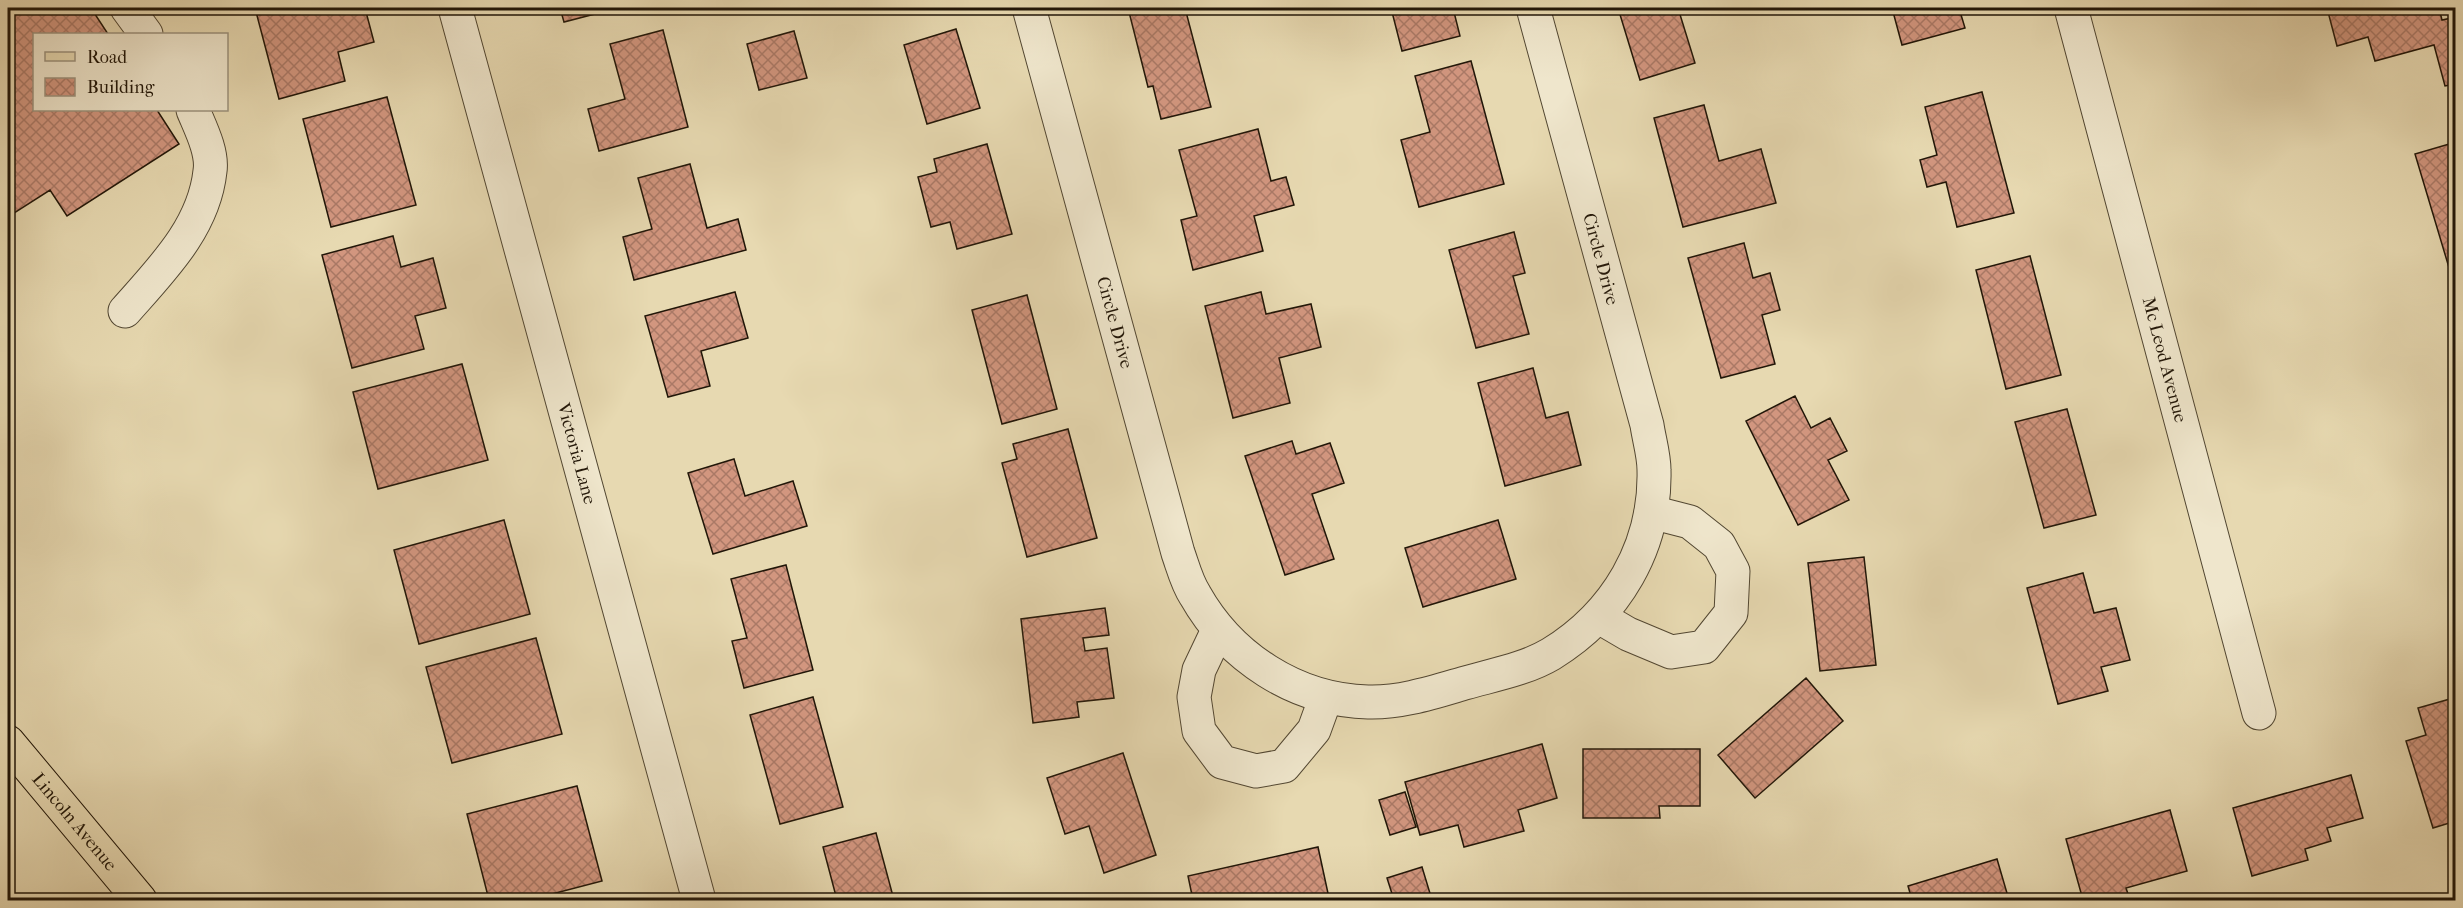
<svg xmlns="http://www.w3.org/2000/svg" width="2463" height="908" viewBox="0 0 2463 908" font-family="'IM FELL French Canon',serif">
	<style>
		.building { fill: url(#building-cross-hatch); stroke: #211608; stroke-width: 1.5 }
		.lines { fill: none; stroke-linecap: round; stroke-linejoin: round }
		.minor-casing { stroke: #524732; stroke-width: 35 }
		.major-casing { stroke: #211608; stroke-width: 35 }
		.minor { stroke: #efe6cc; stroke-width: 33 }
		.major { stroke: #e7d9b1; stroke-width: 33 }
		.labels { text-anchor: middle; stroke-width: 5; stroke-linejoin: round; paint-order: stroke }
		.street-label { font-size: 18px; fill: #211608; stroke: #efe6cc }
	</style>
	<defs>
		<pattern id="building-cross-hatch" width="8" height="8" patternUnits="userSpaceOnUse" patternTransform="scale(1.5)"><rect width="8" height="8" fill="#d2967f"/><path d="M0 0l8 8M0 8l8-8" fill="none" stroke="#aa7966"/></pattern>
	</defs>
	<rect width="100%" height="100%" fill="#e7d9b1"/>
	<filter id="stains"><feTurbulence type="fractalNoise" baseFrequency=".00333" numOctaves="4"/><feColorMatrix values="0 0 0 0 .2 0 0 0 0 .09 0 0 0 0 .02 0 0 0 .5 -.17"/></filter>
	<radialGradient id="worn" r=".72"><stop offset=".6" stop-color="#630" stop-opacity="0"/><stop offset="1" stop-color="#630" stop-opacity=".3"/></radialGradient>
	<path class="building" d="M8 8H91L108 34H34V110H157L179 144 67 216 50 190 8 217Z
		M255 8H365L374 42 338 52 345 81 279 99Z
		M560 8H618L564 22Z
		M1128 8H1185L1211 107 1161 119 1153 86 1148 87Z
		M1391 8H1453L1460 36 1402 51Z
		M1618 8H1678L1695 63 1640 80Z
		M1892 8H1959L1965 28 1902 45Z
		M2327 8H2439L2442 20 2456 17V84L2445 86 2434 45 2375 61 2368 37 2337 46Z
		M956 29 980 108 927 124 904 45Z
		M663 30 688 127 599 151 588 109 625 99 610 44Z
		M794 31 807 78 759 90 747 44Z
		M1471 61 1504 184 1419 207 1401 140 1430 132 1415 76Z
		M1982 92 2014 213 1957 227 1946 182 1927 187 1920 160 1937 155 1925 107Z
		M387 97 416 205 331 227 303 119Z
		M1704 105 1719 161 1761 149 1776 203 1683 227 1654 118Z
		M1258 129 1271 181 1286 177 1294 205 1254 216 1263 251 1193 270 1181 220 1197 216 1179 150Z
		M2456 142V291L2415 154Z
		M987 144 1012 234 957 249 950 222 931 227 918 177 937 172 934 159Z
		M690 164 707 228 738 219 746 250 634 280 623 237 652 229 638 178Z
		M1514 232 1525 273 1513 276 1529 334 1476 348 1449 250Z
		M393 236 401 267 433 258 446 308 415 316 424 349 352 368 322 255Z
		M1744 243 1753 278 1770 273 1780 310 1762 315 1775 364 1721 378 1688 258Z
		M2030 256 2061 375 2006 389 1976 270Z
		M735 292 748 338 701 351 710 386 668 397 645 316Z
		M1261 292 1266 314 1311 304 1321 347 1279 358 1290 403 1233 418 1205 306Z
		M1027 295 1057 409 1002 424 972 310Z
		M462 364 488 460 378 489 353 392Z
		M1533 368 1546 418 1568 412 1581 465 1505 486 1478 383Z
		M1795 396 1811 428 1830 418 1847 451 1828 460 1849 500 1798 525 1746 421Z
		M2067 409 2096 515 2044 528 2015 422Z
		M1068 429 1097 538 1027 557 1002 463 1017 459 1013 444Z
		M1292 441 1296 454 1330 443 1344 483 1312 494 1334 559 1285 575 1245 456Z
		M734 459 745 496 793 481 807 526 713 554 688 473Z
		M504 520 530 614 419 644 394 550Z
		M1498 520 1516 579 1423 607 1405 548Z
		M1864 557 1876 665 1820 671 1808 563Z
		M786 565 813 670 744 688 732 641 747 638 731 579Z
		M2083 573 2094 613 2116 608 2130 660 2101 667 2108 691 2058 704 2027 588Z
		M1105 608 1109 635 1083 638 1085 651 1107 648 1114 698 1077 702 1079 717 1033 723 1021 619Z
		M536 638 562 734 452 763 426 667Z
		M1806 678 1843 721 1755 798 1718 755Z
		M813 697 843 807 780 824 750 715Z
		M2450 699 2456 716V821L2433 828 2406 741 2426 735 2418 708Z
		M1542 744 1557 798 1518 810 1524 831 1464 847 1458 825 1420 835 1405 782Z
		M1583 749H1700V806H1659L1660 818H1583Z
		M1123 753 1156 855 1104 873 1089 826 1065 834 1047 778Z
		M2351 775 2363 818 2327 828 2331 841 2305 849 2308 860 2252 876 2233 808Z
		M577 786 602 881 529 900H489L467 814Z
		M1405 792 1416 827 1390 835 1379 800Z
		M2170 810 2187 871 2126 888 2130 900H2083L2066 839Z
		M876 833 894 900H837L823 847Z
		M1318 847 1329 898 1318 900H1193L1188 876Z
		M1997 859 2009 900H1912L1908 886Z
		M1422 867 1432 900H1394L1387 878Z"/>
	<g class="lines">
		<g class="minor-casing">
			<g id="minor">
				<path d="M127 8 146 34"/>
				<path id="s1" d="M455 8 699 900"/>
				<path id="s2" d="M1029 8 1178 553C1183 567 1187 583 1195 595 1230 657 1295 700 1368 702 1401 703 1434 692 1465 683 1493 675 1526 669 1551 654 1616 614 1656 547 1654 470 1654 455 1649 439 1647 425L1533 8"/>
				<path id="s3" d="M2071 8 2259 713"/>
				<path d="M125 311C161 270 204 228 210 171 213 152 200 127 193 110"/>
				<path d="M1599 617 1628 634 1671 652 1704 647 1731 613 1733 571 1719 545 1690 522 1651 512"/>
				<path d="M1218 630 1199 670 1194 697 1199 731 1222 762 1256 771 1284 766 1314 730 1326 697"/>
			</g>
		</g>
		<g class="major-casing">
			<g id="major">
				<path id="s4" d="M8 742 140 900"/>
			</g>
		</g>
		<use href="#minor" class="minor"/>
		<use href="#major" class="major"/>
	</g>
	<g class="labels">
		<g class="street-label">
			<text transform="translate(1601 259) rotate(75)" y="6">Circle Drive</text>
			<text dy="6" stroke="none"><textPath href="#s2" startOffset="326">Circle Drive</textPath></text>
			<text dy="6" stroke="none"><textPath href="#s3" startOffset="364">Mc Leod Avenue</textPath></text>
			<text dy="6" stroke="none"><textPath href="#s1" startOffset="462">Victoria Lane</textPath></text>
			<text dy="6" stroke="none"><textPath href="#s4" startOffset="104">Lincoln Avenue</textPath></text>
		</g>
	</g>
	<rect width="2463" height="908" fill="none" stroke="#e7d9b1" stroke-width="30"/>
	<rect x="9" y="9" width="2445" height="890" fill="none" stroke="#211608" stroke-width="3"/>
	<rect x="15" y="15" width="2433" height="878" fill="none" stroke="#211608" stroke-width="1.5"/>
	<rect x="33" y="33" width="195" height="78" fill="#efe6cc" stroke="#9d937e" stroke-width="1.5"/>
	<rect x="45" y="52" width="30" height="9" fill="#e7d9b1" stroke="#9d937e" stroke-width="1.5"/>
	<text x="87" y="63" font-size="18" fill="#211608">Road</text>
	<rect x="45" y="78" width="30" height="18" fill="url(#building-cross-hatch)" stroke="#9d937e" stroke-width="1.5"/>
	<text x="87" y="93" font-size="18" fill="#211608">Building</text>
	<rect width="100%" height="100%" filter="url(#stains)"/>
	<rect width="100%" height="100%" fill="url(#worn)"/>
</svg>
